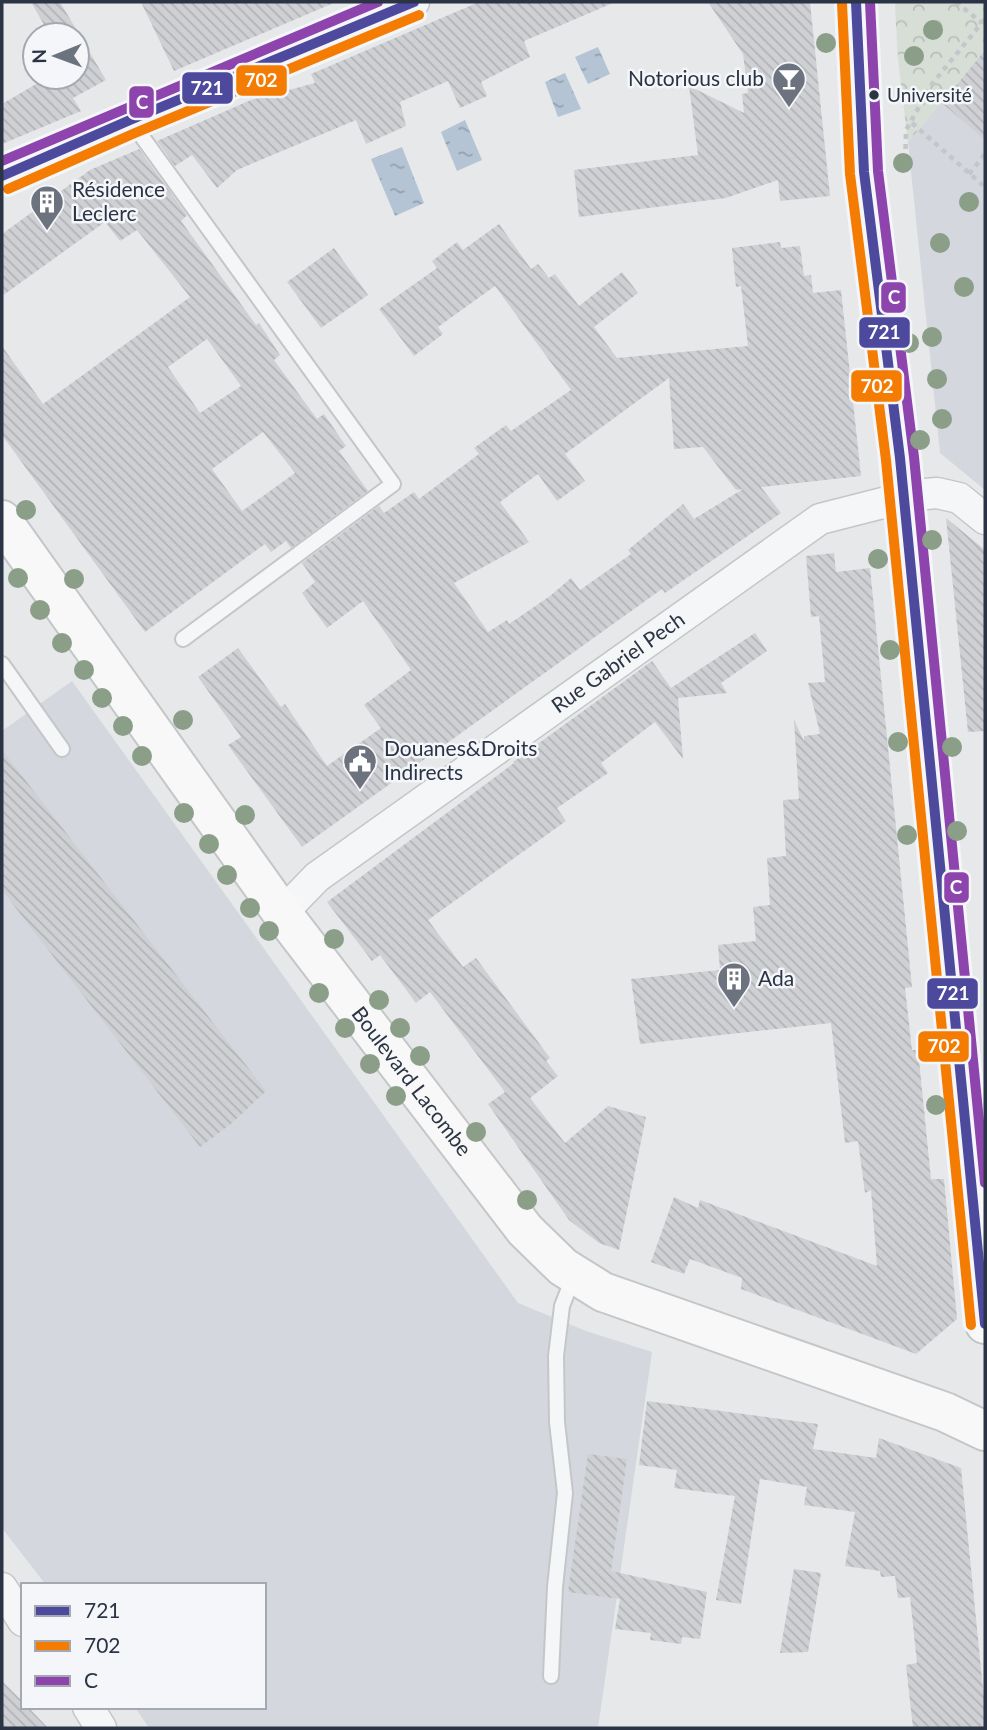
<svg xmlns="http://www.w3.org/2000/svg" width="987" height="1730" viewBox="0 0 987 1730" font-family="Lato,sans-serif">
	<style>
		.built { fill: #d4d7dd }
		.park { fill: url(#park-crowns) }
		.water { fill: url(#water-ripples) }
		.building { fill: url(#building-back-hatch); fill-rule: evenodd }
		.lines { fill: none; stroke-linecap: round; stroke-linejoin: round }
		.service-casing { stroke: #c4c6c8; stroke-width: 18 }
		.minor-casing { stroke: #c4c6c8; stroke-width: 33 }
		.secondary-casing { stroke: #c4c6c8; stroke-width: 42 }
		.primary-casing { stroke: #c2c5c8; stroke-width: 42 }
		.path { stroke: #c5c6ca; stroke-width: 4.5; stroke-dasharray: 5 5; stroke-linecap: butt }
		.service { stroke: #f5f6f7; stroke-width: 14 }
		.minor { stroke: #f5f6f7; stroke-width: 30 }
		.secondary { stroke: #f8f8f8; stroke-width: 38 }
		.primary { stroke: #f8f8f8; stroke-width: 38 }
		.bus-1-casing { stroke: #f4f6f9; stroke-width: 16 }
		.bus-2-casing { stroke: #f4f6f9; stroke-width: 16 }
		.bus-3-casing { stroke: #f4f6f9; stroke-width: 16 }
		.bus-1 { stroke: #4d499d; stroke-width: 10 }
		.bus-2 { stroke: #f47c03; stroke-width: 10 }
		.bus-3 { stroke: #8e44ad; stroke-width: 10 }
		.tree { fill: #8a9e88 }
		.bus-dot { fill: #2b3445; stroke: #f4f6f9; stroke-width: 2.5 }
		.labels { text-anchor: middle; stroke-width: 5; stroke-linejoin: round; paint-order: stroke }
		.bus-label { font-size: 19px; fill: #2b3445; stroke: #f4f6f9; text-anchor: start }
		.poi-label { font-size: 21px; fill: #2b3445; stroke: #f4f6f9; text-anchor: start }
		.street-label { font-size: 21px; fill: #2b3445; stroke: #f4f6f9 }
		.line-badge { stroke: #f4f6f9; stroke-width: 2.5 }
		.badge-label { font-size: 19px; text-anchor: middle; font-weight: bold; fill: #fff }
	</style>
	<defs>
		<pattern id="park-crowns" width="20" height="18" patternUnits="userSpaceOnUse" patternTransform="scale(1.75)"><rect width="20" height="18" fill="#d6ded6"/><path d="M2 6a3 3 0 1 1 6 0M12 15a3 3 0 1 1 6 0" fill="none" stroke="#b8bfb9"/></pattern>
		<pattern id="water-ripples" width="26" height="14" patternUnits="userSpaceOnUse" patternTransform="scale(1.75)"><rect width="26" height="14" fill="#b4c4d5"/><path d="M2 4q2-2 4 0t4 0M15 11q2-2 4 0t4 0" fill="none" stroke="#93a0af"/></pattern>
		<pattern id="building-back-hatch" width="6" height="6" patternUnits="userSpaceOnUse" patternTransform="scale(1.75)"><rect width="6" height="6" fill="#ced0d3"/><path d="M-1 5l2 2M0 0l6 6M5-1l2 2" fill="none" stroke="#b1b3b6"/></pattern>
	</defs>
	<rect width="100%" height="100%" fill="#e6e8ea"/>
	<path class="built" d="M985 50V490L940 453 908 142Z
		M72 681 518 1303 586 1331 652 1352 598 1728H149L135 1707H264V1585H46L2 1528V731Z"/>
	<path class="park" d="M898 2H985V50L908 142 898 59 895 5Z"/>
	<path class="water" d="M598 47 610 74 588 84 575 57Z
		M565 73 581 109 558 117 545 82Z
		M465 120 482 160 457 171 441 132Z
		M402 147 424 203 395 216 371 159Z"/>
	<path class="building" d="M31 2H60L106 80 73 98 81 111 2 144V104L48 77H77V35H50Z
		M141 2H336L174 71Z
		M479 2 613 3 524 41 530 57 481 82 487 96 460 108 448 81 400 102 406 126 366 144 356 120 237 170 217 188 192 155 175 166 157 141 251 100 315 83 311 74Z
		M708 2H810L830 196 780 201 778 180 726 198 579 217 574 170 698 155 689 86 744 113 742 94 748 93 743 54Z
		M985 50V140L942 103Z
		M139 149 187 215 181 221 256 325 259 323 280 355 274 360 317 419 324 414 346 446 339 451 368 491 291 548 286 541 271 552 265 544 145 632 2 435V346L43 404 190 297 137 230 120 241 105 222 2 296V234L90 170ZM207 339 241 386 200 413 168 367ZM263 432 295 473 242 511 212 469Z
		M499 224 531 269 538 264 549 278 555 274 579 306 622 272 638 293 594 327 617 358 748 346 741 286 736 287 732 248 780 242 781 248 800 246 804 276 811 275 813 293 841 290 861 476 761 487 781 513 665 593 662 589 302 847 228 745 241 737 198 677 238 648 281 707 285 704 327 766 381 728 364 705 411 670 363 601 327 628 302 593 315 582 302 563 379 506 384 513 414 492 419 499 479 454 474 448 506 425 511 431 571 390 495 286 438 327 443 334 414 356 379 309 437 268 432 261 457 242 463 250ZM669 378 674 449 703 447 736 490 743 489 694 519 683 504 628 550 631 554 580 590 571 578 550 596 509 624 507 620 488 632 454 583 529 542 500 502 538 474 557 501 585 481 565 454Z
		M334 248 368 295 321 328 287 282Z
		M946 518 985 550V731L968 732Z
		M834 553 836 572 870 568 912 987 905 988 912 1050H918L931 1179H944L957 1319 916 1354 741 1289 742 1278 690 1259 684 1274 651 1262 674 1197 698 1208 700 1200 877 1266 871 1190 865 1193 858 1141 845 1143 831 1023 640 1044 631 979 720 970 718 945 756 941 753 907 770 905 767 858 786 856 783 800 799 799 794 720 804 741V736L820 734 808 683 825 682 819 616 811 617 806 556Z
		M755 633 767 651 721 683 727 693 678 698 683 759 655 722 601 763 608 773 557 808 566 821 428 920 463 967 476 958 550 1058 546 1061 558 1076 530 1098 565 1143 608 1106 646 1117 619 1250 599 1243 569 1220 488 1104 505 1092 430 992 416 1003 380 955 372 961 327 902 514 763 513 762 652 661 671 688Z
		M2 750 266 1091 232 1123 200 1147 2 890Z
		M647 1401 818 1424 813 1449 876 1458 879 1438 961 1468 985 1709V1728H913L906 1665 917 1663 910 1597 898 1598 895 1576 881 1577 880 1571 845 1566 855 1512 804 1505 807 1487 760 1479 741 1604 716 1600 735 1496 674 1488 677 1470 639 1465Z
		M588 1454 627 1459 611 1571 707 1592 700 1639 682 1637 681 1644 650 1640 651 1633 615 1629 620 1599 568 1592Z
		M794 1569 821 1573 808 1652 780 1653Z
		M2 1681 23 1702V1707H28L48 1728H2Z"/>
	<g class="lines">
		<g class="service-casing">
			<path id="service" d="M130 120 393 484 183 639
				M2 664 62 749
				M551 1676 555 1587 565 1493 557 1422 556 1356 562 1306 574 1275"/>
		</g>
		<g class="minor-casing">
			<g id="minor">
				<path d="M2 176 130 120 414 2"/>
				<path id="s1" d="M282 913 317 877 820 519 914 495 937 493 959 498 985 519"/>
				<path d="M2 1588 23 1621"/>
				<path d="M88 1707 101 1728"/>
			</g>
		</g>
		<g class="secondary-casing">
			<g id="secondary">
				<path id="s2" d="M2 520 282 913 525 1230 563 1267 603 1292 945 1412 985 1431"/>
			</g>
		</g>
		<g class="primary-casing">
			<path id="primary" d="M856 2 864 172 900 458 985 1324"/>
		</g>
		<path class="path" d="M956 2 982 23
			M912 123 985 187
			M905 169 906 130 932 84 985 19
			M969 174 985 154"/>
		<use href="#service" class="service"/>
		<use href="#minor" class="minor"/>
		<use href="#secondary" class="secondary"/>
		<use href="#primary" class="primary"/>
		<g class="bus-1-casing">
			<path id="bus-1" d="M856 2 864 172 900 458 985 1324
				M2 176 130 120 414 2"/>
		</g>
		<g class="bus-2-casing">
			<path id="bus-2" d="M842 3 850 174 886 460 971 1325
				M8 189 135 133 419 15"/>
		</g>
		<g class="bus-3-casing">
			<path id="bus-3" d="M870 2 878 171 914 457 985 1183
				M2 161 378 2"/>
		</g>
		<use href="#bus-1" class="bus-1"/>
		<use href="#bus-2" class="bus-2"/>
		<use href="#bus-3" class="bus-3"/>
	</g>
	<g class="tree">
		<circle cx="933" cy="30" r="10"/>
		<circle cx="826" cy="43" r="10"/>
		<circle cx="914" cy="56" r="10"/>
		<circle cx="903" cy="163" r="10"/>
		<circle cx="969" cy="202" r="10"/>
		<circle cx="940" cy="243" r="10"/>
		<circle cx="964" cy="287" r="10"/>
		<circle cx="932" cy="337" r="10"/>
		<circle cx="909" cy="343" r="10"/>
		<circle cx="937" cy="379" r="10"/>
		<circle cx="942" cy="419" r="10"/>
		<circle cx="920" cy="440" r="10"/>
		<circle cx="26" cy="510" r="10"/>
		<circle cx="932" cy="540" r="10"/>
		<circle cx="878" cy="559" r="10"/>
		<circle cx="18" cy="578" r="10"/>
		<circle cx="74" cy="579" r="10"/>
		<circle cx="40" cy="610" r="10"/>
		<circle cx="62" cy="643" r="10"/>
		<circle cx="890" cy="650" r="10"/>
		<circle cx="84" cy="670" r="10"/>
		<circle cx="102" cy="698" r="10"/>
		<circle cx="183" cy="720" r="10"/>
		<circle cx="123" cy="726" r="10"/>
		<circle cx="898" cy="742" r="10"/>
		<circle cx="952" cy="747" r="10"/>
		<circle cx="142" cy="756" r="10"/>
		<circle cx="184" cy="813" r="10"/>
		<circle cx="245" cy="815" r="10"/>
		<circle cx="957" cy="831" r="10"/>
		<circle cx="907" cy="835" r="10"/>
		<circle cx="209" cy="844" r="10"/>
		<circle cx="227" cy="875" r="10"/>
		<circle cx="250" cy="908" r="10"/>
		<circle cx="269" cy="931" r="10"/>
		<circle cx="334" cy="939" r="10"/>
		<circle cx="319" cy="993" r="10"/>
		<circle cx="379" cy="1000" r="10"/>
		<circle cx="345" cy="1028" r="10"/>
		<circle cx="400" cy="1028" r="10"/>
		<circle cx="420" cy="1056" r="10"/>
		<circle cx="370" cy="1064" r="10"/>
		<circle cx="396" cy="1096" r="10"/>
		<circle cx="936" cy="1105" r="10"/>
		<circle cx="476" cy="1132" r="10"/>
		<circle cx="527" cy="1200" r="10"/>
	</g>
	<defs>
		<g id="bar-pin" transform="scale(1.75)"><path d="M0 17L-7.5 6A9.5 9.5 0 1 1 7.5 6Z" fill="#6c737f" stroke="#f4f6f9"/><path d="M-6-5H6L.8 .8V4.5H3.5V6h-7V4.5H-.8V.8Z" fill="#fff"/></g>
		<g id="building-pin" transform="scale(1.75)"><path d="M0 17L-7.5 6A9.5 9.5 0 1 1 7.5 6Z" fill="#6c737f" stroke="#f4f6f9"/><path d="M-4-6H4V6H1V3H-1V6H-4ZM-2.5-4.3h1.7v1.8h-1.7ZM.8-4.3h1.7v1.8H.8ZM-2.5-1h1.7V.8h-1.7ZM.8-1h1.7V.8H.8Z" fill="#fff"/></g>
		<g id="civic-pin" transform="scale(1.75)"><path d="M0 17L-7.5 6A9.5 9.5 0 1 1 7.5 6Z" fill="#6c737f" stroke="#f4f6f9"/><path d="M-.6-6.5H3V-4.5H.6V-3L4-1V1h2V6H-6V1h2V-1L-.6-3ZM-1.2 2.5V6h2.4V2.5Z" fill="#fff"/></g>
	</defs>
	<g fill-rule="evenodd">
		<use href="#bar-pin" x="789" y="79"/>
		<use href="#building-pin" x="47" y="202"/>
		<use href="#civic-pin" x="360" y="761"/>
		<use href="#building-pin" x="734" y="979"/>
	</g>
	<circle class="bus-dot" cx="874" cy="95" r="6"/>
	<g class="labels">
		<g class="bus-label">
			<text x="887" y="102">Université</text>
		</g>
		<g class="poi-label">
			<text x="764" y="86" text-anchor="end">Notorious club</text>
			<text x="72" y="197">Résidence<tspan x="72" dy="24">Leclerc</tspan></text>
			<text x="384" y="756">Douanes&amp;Droits<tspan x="384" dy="24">Indirects</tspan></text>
			<text x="758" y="986">Ada</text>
		</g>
		<g class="street-label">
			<text dy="7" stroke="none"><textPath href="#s1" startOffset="420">Rue Gabriel Pech</textPath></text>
			<text dy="7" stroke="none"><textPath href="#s2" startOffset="695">Boulevard Lacombe</textPath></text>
		</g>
	</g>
	<g class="line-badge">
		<rect x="235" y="64" width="53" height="33" rx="7" fill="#f47c03"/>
		<rect x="181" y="71" width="53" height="34" rx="7" fill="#4d499d"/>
		<rect x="128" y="85" width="27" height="34" rx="7" fill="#8e44ad"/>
		<rect x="880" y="281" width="27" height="33" rx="7" fill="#8e44ad"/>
		<rect x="858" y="316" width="53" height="33" rx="7" fill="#4d499d"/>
		<rect x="850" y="369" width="53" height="34" rx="7" fill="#f47c03"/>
		<rect x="943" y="871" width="27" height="33" rx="7" fill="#8e44ad"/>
		<rect x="926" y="977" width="53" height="33" rx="7" fill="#4d499d"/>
		<rect x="917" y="1030" width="53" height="33" rx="7" fill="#f47c03"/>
	</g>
	<g class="badge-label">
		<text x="261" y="87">702</text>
		<text x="207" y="95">721</text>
		<text x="142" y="109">C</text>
		<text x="894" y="304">C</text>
		<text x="884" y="339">721</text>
		<text x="877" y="393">702</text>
		<text x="956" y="894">C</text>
		<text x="953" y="1000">721</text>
		<text x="944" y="1053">702</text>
	</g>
	<rect width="987" height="1730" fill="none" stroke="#2b3445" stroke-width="7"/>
	<rect x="21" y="1583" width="245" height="126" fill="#f4f6f9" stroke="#a4a8b1" stroke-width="2"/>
	<rect x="35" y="1606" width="35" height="10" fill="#4d499d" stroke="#a4a8b1" stroke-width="2"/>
	<text x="84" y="1618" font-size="21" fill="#2b3445">721</text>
	<rect x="35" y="1641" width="35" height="10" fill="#f47c03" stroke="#a4a8b1" stroke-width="2"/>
	<text x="84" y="1653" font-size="21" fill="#2b3445">702</text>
	<rect x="35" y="1676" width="35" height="10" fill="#8e44ad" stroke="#a4a8b1" stroke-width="2"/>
	<text x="84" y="1688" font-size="21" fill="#2b3445">C</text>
	<g transform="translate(56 56) rotate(269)"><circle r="33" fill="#f4f6f9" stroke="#a4a8b1" stroke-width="2"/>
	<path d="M0-5L12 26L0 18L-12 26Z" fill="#6c737f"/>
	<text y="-10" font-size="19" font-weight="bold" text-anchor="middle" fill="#2b3445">N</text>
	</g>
</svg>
